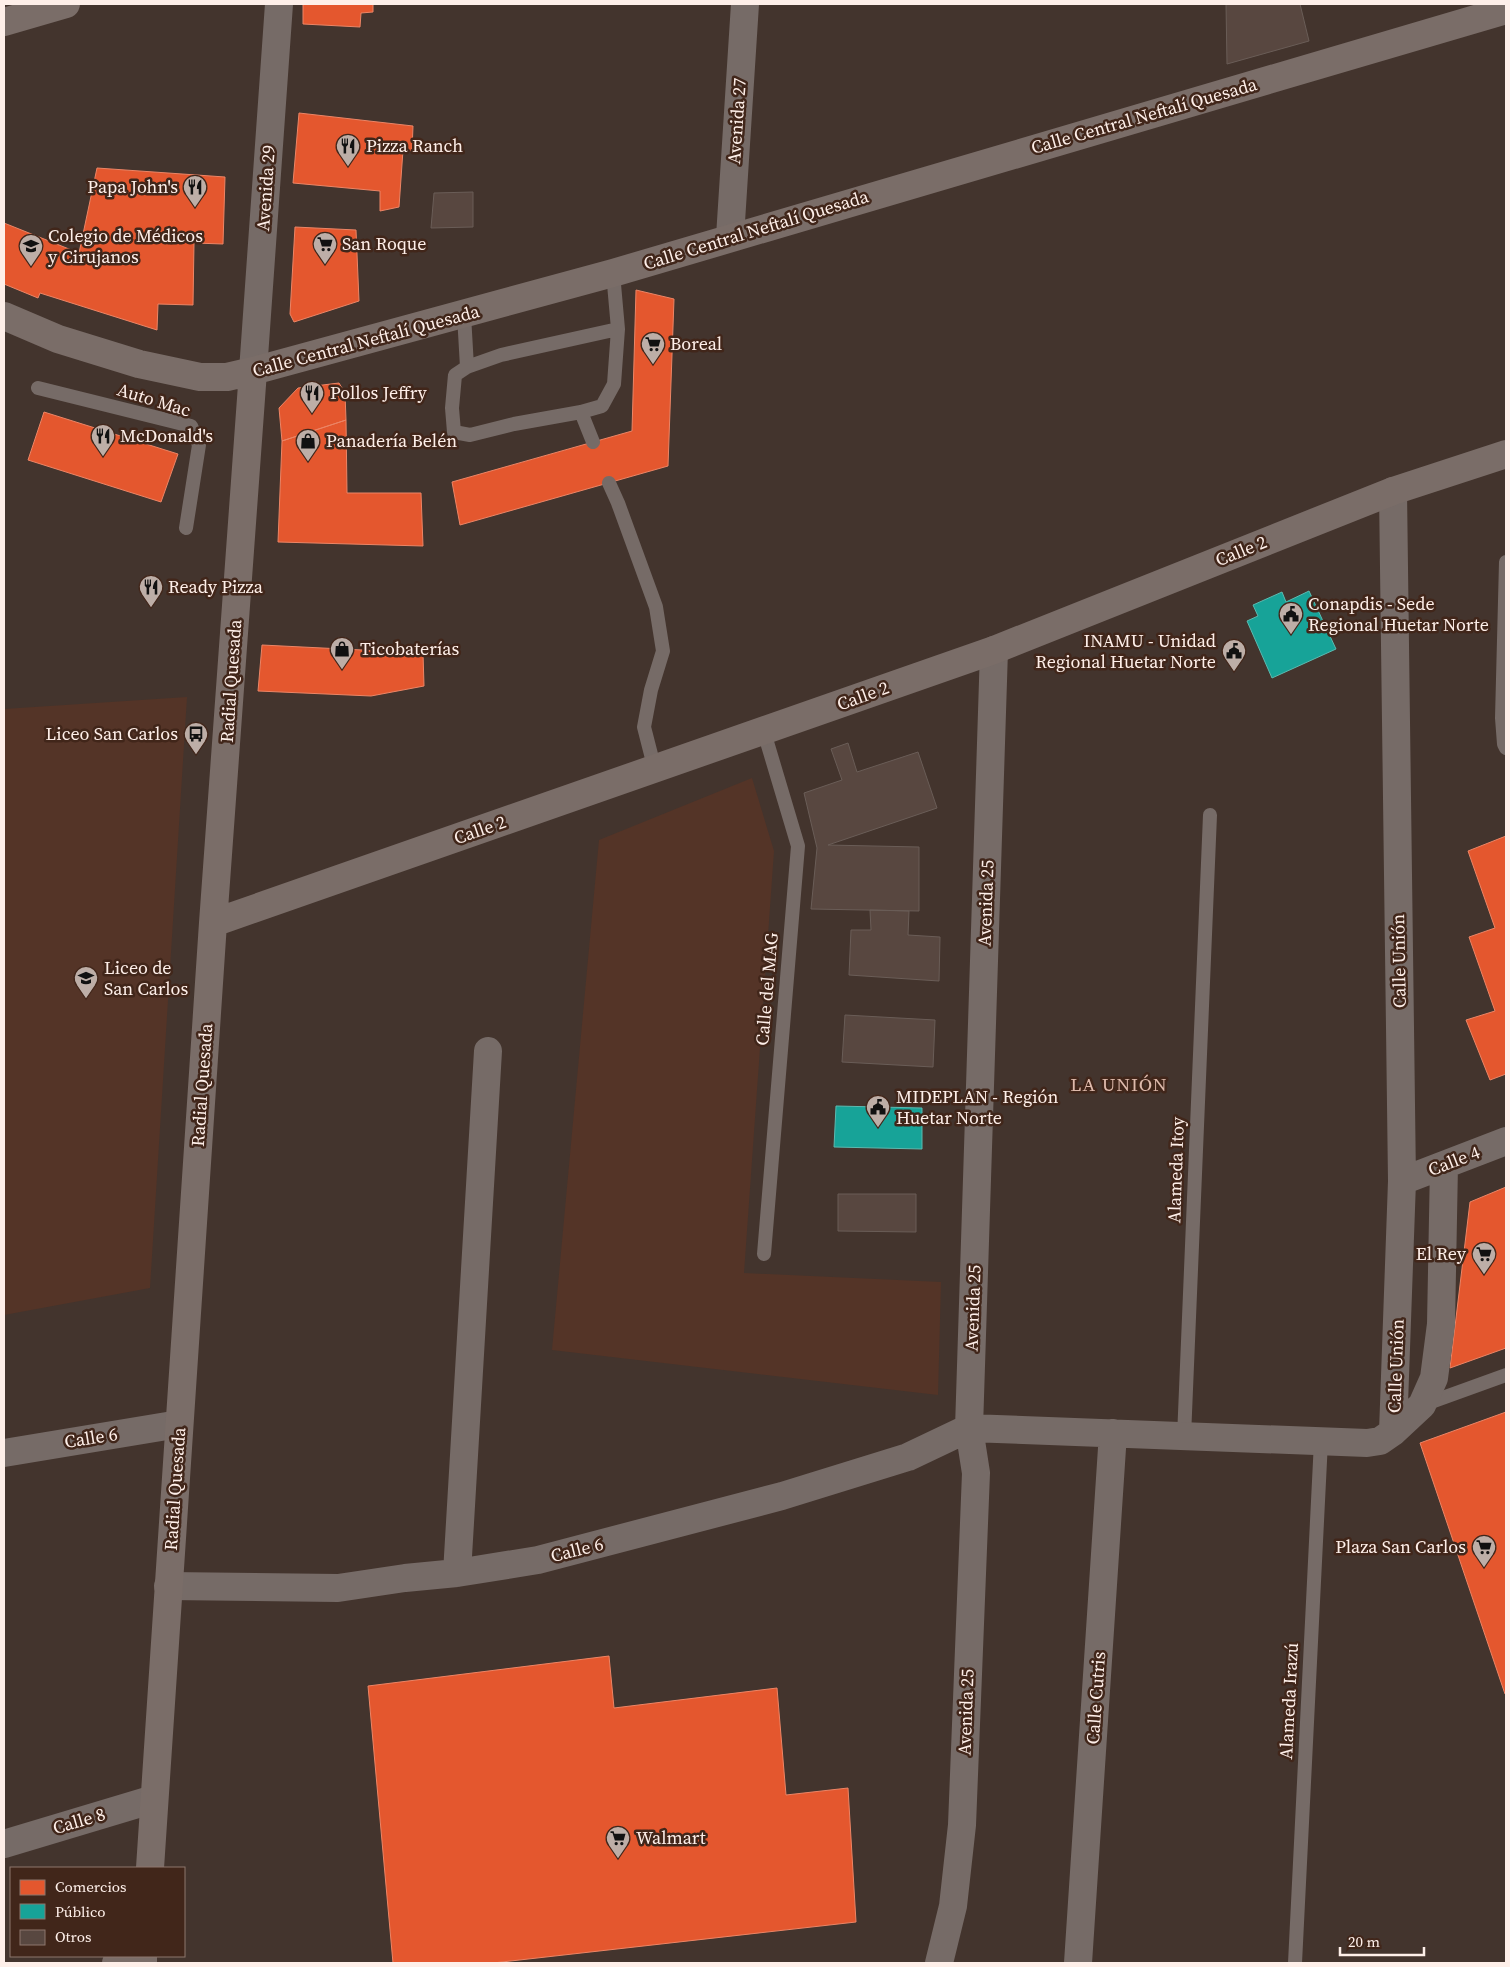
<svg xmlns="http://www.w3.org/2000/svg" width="1510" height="1967" viewBox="0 0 1510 1967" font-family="'Source Serif 4',serif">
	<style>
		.built { fill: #543427 }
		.shops { fill: #e4572e; stroke: #ec8566 }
		.public { fill: #17a398; stroke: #5cbab0 }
		.building { fill: #584740; stroke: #6a5d57 }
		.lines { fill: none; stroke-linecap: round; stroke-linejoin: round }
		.lane { stroke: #766b67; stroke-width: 14 }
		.street { stroke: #766b67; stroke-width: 28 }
		.secondary { stroke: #7a6d68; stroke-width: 28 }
		.labels { text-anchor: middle; stroke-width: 5; stroke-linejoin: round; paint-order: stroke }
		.street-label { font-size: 18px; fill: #feefe9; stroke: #41261a }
		.poi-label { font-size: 18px; fill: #feefe9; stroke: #41261a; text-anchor: start }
		.neighbourhood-label { font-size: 19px; letter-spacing: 1px; fill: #debaac; stroke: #41261a }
	</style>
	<rect width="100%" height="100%" fill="#43342d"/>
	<path class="built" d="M187 697 150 1288 4 1315V709Z
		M752 778 774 851 744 1273 941 1282 938 1395 552 1350 599 840Z"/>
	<path class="shops" d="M303 4H373V12L361 13 360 27 303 24Z
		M299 113 413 126 412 151 403 150 399 207 380 211V191L293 183Z
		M97 168 225 177 223 244 194 243 193 305 158 304 157 330 40 293 38 298 4 284V223L79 253Z
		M295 227 356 230 359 301 294 322 290 314Z
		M636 290 674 299 668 466 460 525 452 482 632 431Z
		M339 383 345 393 346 420 282 441 279 408 298 388Z
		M44 412 178 454 161 502 28 460Z
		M346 420 347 493H421L423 546 278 542 282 441Z
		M262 645 423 653 424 686 371 696 258 691Z
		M1506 836V1074L1490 1080 1466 1020 1495 1011 1469 937 1495 928 1468 851Z
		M1506 1187V1348L1450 1368 1470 1202Z
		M1506 1412V1694H1505L1420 1443Z
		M609 1656 614 1708 777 1688 786 1795 848 1788 856 1922 493 1963H393L368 1686Z"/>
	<path class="public" d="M1309 591 1336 649 1272 678 1247 621 1258 616 1253 605 1282 592 1286 602Z
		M836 1106 922 1108V1149L834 1147Z"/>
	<path class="building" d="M1226 4H1300L1309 41 1227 64Z
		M473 192V227L431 228 434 193Z
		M848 743 857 772 918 752 937 808 828 845 919 847V911L811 909 817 848 804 793 842 780 831 749Z
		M870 910 909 911 908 935 940 937 939 981 849 975 851 930H871Z
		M845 1015 935 1020 933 1067 842 1062Z
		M838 1194H916V1232L838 1231Z"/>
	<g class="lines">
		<path class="lane" d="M613 273 618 329 614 384 602 406 581 412 514 424 470 435 454 432 452 408 455 375 467 367 501 355 618 329
			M464 315 467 367
			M38 388 191 426 199 445 186 528
			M581 412 593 442
			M609 483 618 503 656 607 663 651 651 690 644 727 655 770
			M1506 562 1502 718 1504 744 1506 748
			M764 732 798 846 764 1254
			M1423 1405 1506 1375
			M1184 1437 1210 815
			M1295 1963 1321 1441"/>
		<path class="street" d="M730 237 745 4
			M253 371 279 4
			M1393 491 1402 1181 1393 1432
			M1402 1181 1506 1141
			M4 1453 179 1424
			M457 1573 488 1051
			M168 1586 338 1588 405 1578 457 1573 538 1560 782 1496 908 1457 969 1428 1367 1443 1380 1441 1393 1432 1422 1405 1434 1378 1441 1324 1444 1165
			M4 1844 154 1799
			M939 1963 953 1906 962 1825 976 1473 969 1428 994 650
			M1078 1963 1113 1433"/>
		<path class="secondary" d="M4 22 66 4
			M4 316 58 339 139 364 200 377H227L253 371 613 273 1506 10
			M213 923 994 650 1393 491 1506 454
			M150 1868 213 923 253 371
			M116 1963 119 1956
			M143 1963V1956"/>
	</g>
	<defs>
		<g id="restaurant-pin" transform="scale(1.25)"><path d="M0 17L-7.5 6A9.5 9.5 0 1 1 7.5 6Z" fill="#bdaea7" stroke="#41261a"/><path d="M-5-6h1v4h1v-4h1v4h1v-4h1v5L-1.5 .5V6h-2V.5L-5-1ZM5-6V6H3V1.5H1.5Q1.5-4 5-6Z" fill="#111"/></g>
		<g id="supermarket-pin" transform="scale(1.25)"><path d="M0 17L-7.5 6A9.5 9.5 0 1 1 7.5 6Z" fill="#bdaea7" stroke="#41261a"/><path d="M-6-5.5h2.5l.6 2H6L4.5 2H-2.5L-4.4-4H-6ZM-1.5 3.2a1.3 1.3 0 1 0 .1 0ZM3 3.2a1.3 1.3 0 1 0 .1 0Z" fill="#111"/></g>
		<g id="university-pin" transform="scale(1.25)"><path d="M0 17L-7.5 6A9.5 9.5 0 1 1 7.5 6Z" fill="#bdaea7" stroke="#41261a"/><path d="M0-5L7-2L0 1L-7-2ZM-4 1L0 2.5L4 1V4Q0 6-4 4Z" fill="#111"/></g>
		<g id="shop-pin" transform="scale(1.25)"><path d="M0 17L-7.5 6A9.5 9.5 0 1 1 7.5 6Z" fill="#bdaea7" stroke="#41261a"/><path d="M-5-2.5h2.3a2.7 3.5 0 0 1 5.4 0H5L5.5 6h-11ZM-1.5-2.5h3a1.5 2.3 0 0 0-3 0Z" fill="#111"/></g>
		<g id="civic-pin" transform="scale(1.25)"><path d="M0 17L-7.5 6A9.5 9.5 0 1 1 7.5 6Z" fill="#bdaea7" stroke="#41261a"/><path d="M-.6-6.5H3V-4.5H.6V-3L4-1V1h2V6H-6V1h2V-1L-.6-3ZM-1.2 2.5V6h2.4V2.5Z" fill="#111"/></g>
		<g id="bus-pin" transform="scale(1.25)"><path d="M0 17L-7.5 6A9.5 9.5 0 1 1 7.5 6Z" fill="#bdaea7" stroke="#41261a"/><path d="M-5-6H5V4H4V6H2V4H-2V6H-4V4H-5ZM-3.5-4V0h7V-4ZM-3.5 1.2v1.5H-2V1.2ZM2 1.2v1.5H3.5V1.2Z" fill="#111"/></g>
		<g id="school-pin" transform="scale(1.25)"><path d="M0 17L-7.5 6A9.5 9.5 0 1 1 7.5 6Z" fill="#bdaea7" stroke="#41261a"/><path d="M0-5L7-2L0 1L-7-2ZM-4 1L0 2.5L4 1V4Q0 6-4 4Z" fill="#111"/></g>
	</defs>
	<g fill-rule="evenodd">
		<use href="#restaurant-pin" x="348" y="146"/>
		<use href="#restaurant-pin" x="195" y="187"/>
		<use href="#supermarket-pin" x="325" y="244"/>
		<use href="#university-pin" x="31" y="246"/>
		<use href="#supermarket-pin" x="653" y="344"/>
		<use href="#restaurant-pin" x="312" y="393"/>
		<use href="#restaurant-pin" x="103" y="436"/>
		<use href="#shop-pin" x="308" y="441"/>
		<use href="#restaurant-pin" x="151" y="587"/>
		<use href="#civic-pin" x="1291" y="614"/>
		<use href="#shop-pin" x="342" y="649"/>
		<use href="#civic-pin" x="1234" y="651"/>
		<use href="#bus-pin" x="196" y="734"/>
		<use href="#school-pin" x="86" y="978"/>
		<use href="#civic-pin" x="878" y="1107"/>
		<use href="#supermarket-pin" x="1484" y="1254"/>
		<use href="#supermarket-pin" x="1484" y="1547"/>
		<use href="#supermarket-pin" x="618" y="1838"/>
	</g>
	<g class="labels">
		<g class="street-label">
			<text transform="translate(1144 116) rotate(-16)" y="6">Calle Central Neftalí Quesada</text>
			<text transform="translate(737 121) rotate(-86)" y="6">Avenida 27</text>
			<text transform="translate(266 188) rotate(-86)" y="6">Avenida 29</text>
			<text transform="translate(756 230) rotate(-17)" y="6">Calle Central Neftalí Quesada</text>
			<text transform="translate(366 341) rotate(-15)" y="6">Calle Central Neftalí Quesada</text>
			<text transform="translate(154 400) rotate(17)" y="6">Auto Mac</text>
			<text transform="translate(1241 551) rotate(-22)" y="6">Calle 2</text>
			<text transform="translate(231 681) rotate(-86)" y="6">Radial Quesada</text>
			<text transform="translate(863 696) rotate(-20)" y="6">Calle 2</text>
			<text transform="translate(480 830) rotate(-19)" y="6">Calle 2</text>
			<text transform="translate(986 903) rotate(-88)" y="6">Avenida 25</text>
			<text transform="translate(1399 961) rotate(-91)" y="6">Calle Unión</text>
			<text transform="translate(767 989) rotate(-85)" y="6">Calle del MAG</text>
			<text transform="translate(202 1085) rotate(-86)" y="6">Radial Quesada</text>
			<text transform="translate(1454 1161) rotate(-21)" y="6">Calle 4</text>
			<text transform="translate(1176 1170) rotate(-88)" y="6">Alameda Itoy</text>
			<text transform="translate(973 1308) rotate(-88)" y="6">Avenida 25</text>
			<text transform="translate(1396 1366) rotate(-88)" y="6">Calle Unión</text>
			<text transform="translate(91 1438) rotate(-9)" y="6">Calle 6</text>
			<text transform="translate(175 1489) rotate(-86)" y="6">Radial Quesada</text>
			<text transform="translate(577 1550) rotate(-14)" y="6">Calle 6</text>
			<text transform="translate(1096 1698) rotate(-86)" y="6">Calle Cutris</text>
			<text transform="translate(1289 1701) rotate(-87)" y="6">Alameda Irazú</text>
			<text transform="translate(966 1712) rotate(-88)" y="6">Avenida 25</text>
			<text transform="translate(79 1821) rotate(-16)" y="6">Calle 8</text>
		</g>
		<g class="poi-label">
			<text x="366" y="152">Pizza Ranch</text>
			<text x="178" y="193" text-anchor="end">Papa John's</text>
			<text x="48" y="242">Colegio de Médicos<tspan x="48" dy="21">y Cirujanos</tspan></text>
			<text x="342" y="250">San Roque</text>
			<text x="670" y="350">Boreal</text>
			<text x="330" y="399">Pollos Jeffry</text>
			<text x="120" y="442">McDonald's</text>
			<text x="326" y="447">Panadería Belén</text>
			<text x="168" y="593">Ready Pizza</text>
			<text x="1308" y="610">Conapdis - Sede<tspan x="1308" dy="21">Regional Huetar Norte</tspan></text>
			<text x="1216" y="647" text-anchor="end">INAMU - Unidad<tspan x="1216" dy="21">Regional Huetar Norte</tspan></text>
			<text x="360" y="655">Ticobaterías</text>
			<text x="178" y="740" text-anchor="end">Liceo San Carlos</text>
			<text x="104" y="974">Liceo de<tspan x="104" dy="21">San Carlos</tspan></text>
			<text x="896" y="1103">MIDEPLAN - Región<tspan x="896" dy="21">Huetar Norte</tspan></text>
			<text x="1466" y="1260" text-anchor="end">El Rey</text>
			<text x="1466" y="1553" text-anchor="end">Plaza San Carlos</text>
			<text x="636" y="1844">Walmart</text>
		</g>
		<g class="neighbourhood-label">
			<text x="1119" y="1091">LA UNIÓN</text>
		</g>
	</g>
	<rect width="1510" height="1967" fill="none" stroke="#feefe9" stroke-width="10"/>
	<rect x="10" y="1867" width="175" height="90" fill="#41261a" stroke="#8d766d"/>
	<rect x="20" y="1880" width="25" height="15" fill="#e4572e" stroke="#8d766d"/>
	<text x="55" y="1892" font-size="15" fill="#feefe9">Comercios</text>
	<rect x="20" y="1904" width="25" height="15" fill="#17a398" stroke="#8d766d"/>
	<text x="55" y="1917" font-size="15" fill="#feefe9">Público</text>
	<rect x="20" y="1930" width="25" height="15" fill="#584740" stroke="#8d766d"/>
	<text x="55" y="1942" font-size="15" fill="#feefe9">Otros</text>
	<path d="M1340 1947v8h84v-8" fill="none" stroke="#feefe9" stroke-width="2.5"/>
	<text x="1348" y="1947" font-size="15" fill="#feefe9" stroke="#41261a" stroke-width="4" paint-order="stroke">20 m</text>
</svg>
